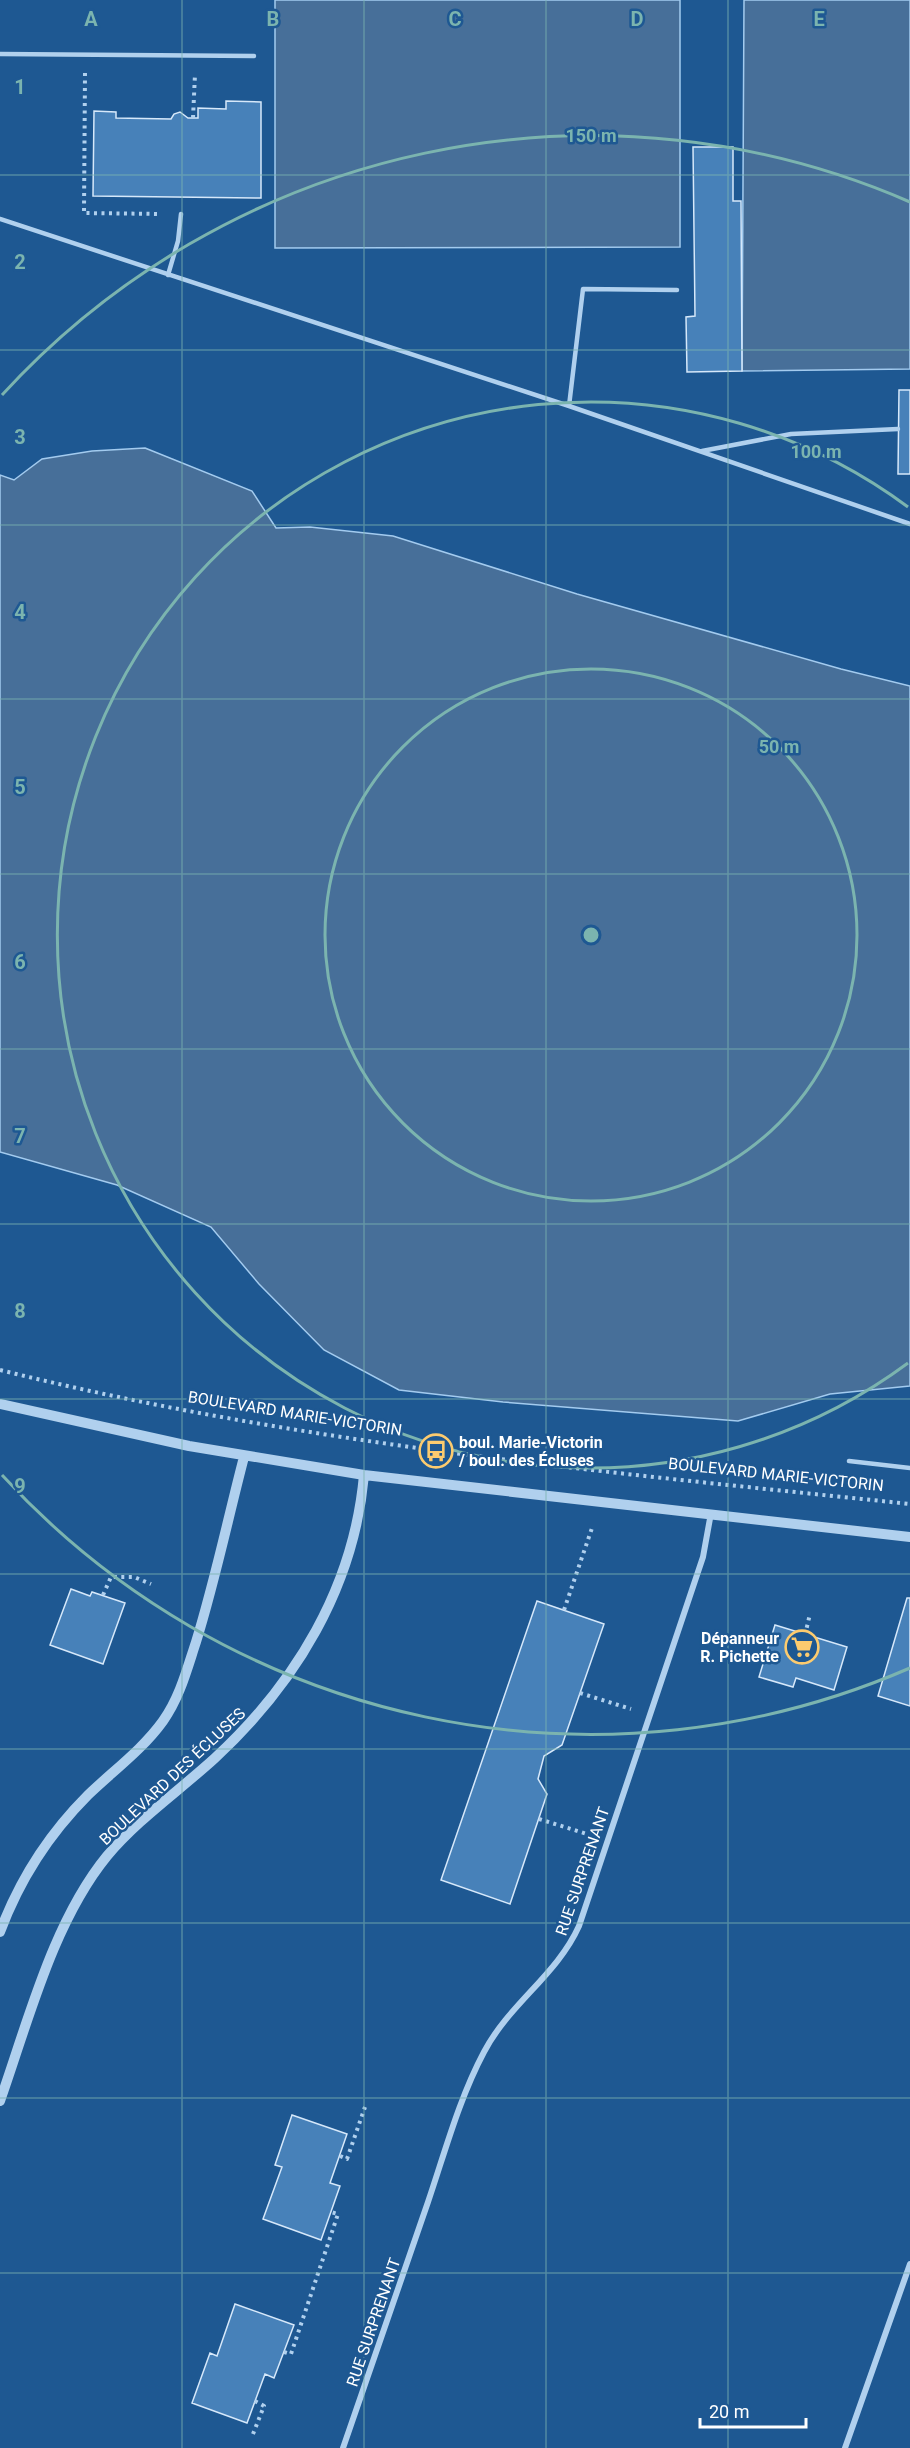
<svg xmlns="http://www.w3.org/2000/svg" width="910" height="2448" viewBox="0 0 910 2448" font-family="Roboto,sans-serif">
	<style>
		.water { fill: #476f99; stroke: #a3cbef; stroke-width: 1.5 }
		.building { fill: #4781b9; stroke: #d6e8fa; stroke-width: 1.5 }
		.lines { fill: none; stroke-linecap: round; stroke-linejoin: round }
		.path { stroke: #b0d0ee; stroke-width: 4; stroke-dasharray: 3 4.5; stroke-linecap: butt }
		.service { stroke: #b0d0ee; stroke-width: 4.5 }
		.minor { stroke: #b0d0ee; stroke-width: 6 }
		.tertiary { stroke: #b0d0ee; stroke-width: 10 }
		.grid { fill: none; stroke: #7bb4af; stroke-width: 1.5; stroke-opacity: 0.55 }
		.ring { fill: none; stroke: #7bb4af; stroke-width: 3 }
		.labels { text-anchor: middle; stroke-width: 5; stroke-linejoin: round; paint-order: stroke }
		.street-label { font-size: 16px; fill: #fff; stroke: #1e5892 }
		.poi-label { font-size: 16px; font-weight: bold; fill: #fff; stroke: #1e5892; text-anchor: start }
		.grid-label { font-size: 20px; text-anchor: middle; font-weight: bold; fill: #7bb4af; stroke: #1e5892; stroke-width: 5; stroke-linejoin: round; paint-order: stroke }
		.centre { fill: #7bb4af; stroke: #1e5892; stroke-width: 3 }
		.ring-label { font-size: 18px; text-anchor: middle; font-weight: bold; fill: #7bb4af; stroke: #1e5892; stroke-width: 5; stroke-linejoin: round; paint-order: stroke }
	</style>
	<rect width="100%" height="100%" fill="#1e5892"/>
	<path class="water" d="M275 0H680V247L275 248Z
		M744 0H910V369L742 371Z
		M145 448 252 491 276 528 310 527 393 536 577 594 841 669 910 686V1386L830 1394 738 1421 503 1402 399 1390 324 1350 259 1284 211 1227 117 1185 0 1152V475L14 480 42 459 92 451Z"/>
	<path class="building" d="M226 101 261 102V198L93 196 94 111 116 112V118L171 119 174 114 180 112 188 118H198V108L226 109Z
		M693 147H733V201H741L742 371 687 372 686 317 695 316Z
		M899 390H910V474H898Z
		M71 1589 90 1596 92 1592 125 1603 103 1664 50 1645Z
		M907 1598H910V1706L878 1696Z
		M537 1601 604 1624 562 1745 544 1756 538 1779 547 1794 510 1904 441 1880Z
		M775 1625 847 1647 834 1690 796 1678 793 1687 759 1677Z
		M292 2115 347 2134 330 2183 340 2186 321 2240 263 2219 282 2167 275 2165Z
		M235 2304 294 2325 274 2378 265 2374 247 2423 192 2403 210 2353 217 2356Z"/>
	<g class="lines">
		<path class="path" d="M85 73 84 213 161 214
			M193 118 195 74
			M0 1370C298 1444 605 1472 910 1504
			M103 1595 111 1577H134L151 1584
			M564 1610 592 1528
			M805 1635 810 1614
			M580 1693 631 1709
			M539 1819 587 1834
			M340 2156 347 2159 365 2107
			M284 2352 291 2354 338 2214 331 2212
			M253 2434 264 2406 255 2401"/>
		<path class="service" d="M0 54 254 56
			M0 219 569 406 910 524
			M168 275 178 241 181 214
			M569 406 583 289 677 290
			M702 451 791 434 898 429
			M849 1461 910 1468"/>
		<path class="minor" d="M343 2448C372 2366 400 2284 428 2202 445 2152 459 2099 484 2052 509 2004 557 1975 579 1926L703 1557 711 1513
			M845 2448 910 2264"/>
		<path class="tertiary" d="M0 1404 189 1446 364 1475 910 1537
			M0 1932C19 1881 50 1833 88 1795 113 1771 143 1749 163 1721 180 1697 187 1669 196 1642 215 1581 228 1518 244 1457
			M0 2101C28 2022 53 1922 107 1856 138 1819 179 1791 215 1758 296 1683 354 1587 364 1475"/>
	</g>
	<path class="grid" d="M182 0V2448M364 0V2448M546 0V2448M728 0V2448M0 175H910M0 350H910M0 525H910M0 699H910M0 874H910M0 1049H910M0 1224H910M0 1399H910M0 1574H910M0 1749H910M0 1923H910M0 2098H910M0 2273H910"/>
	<g class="ring">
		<circle cx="591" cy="935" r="266"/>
		<path d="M908 1363A533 533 0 1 1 908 507"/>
		<path d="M910 1668A799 799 0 0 1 2 1475M2 395A799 799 0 0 1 910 202"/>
	</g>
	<defs>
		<g id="bus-ring" transform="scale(1.725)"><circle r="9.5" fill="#1e5892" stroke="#fccb6f" stroke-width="1.5"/><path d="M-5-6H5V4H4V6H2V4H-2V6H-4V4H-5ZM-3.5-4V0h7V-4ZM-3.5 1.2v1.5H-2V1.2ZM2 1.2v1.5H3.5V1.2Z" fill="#fccb6f"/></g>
		<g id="supermarket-ring" transform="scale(1.725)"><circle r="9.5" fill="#1e5892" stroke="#fccb6f" stroke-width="1.5"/><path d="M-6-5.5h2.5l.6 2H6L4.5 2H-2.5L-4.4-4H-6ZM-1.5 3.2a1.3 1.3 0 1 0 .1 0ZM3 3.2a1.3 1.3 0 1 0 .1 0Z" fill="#fccb6f"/></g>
	</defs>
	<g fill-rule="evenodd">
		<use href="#bus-ring" x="436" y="1451"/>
		<use href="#supermarket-ring" x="802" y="1647"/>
	</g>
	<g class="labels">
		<g class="street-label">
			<text transform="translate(295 1413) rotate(9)" y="6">BOULEVARD MARIE-VICTORIN</text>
			<text transform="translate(776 1474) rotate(6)" y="6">BOULEVARD MARIE-VICTORIN</text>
			<text transform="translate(172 1776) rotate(-43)" y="6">BOULEVARD DES ÉCLUSES</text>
			<text transform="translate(582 1871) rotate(-71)" y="6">RUE SURPRENANT</text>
			<text transform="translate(373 2322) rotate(-71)" y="6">RUE SURPRENANT</text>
		</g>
		<g class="poi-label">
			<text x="459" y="1448">boul. Marie-Victorin<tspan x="459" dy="18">/ boul. des Écluses</tspan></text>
			<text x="779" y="1644" text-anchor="end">Dépanneur<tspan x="779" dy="18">R. Pichette</tspan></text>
		</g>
	</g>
	<g class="grid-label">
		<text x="91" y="26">A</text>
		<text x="273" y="26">B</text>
		<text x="455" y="26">C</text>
		<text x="637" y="26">D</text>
		<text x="819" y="26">E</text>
		<text x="20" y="94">1</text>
		<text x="20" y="269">2</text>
		<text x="20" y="444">3</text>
		<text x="20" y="619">4</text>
		<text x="20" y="794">5</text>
		<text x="20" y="969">6</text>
		<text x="20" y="1143">7</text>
		<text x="20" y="1318">8</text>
		<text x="20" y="1493">9</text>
	</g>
	<circle cx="591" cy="935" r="9" class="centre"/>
	<g class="ring-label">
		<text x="591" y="142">150 m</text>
		<text x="816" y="458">100 m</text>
		<text x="779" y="753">50 m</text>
	</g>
	<path d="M700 2418v9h106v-9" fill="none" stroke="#ffffff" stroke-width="3"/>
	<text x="709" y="2418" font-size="18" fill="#ffffff" stroke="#1e5892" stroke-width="4.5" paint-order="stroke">20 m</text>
</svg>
